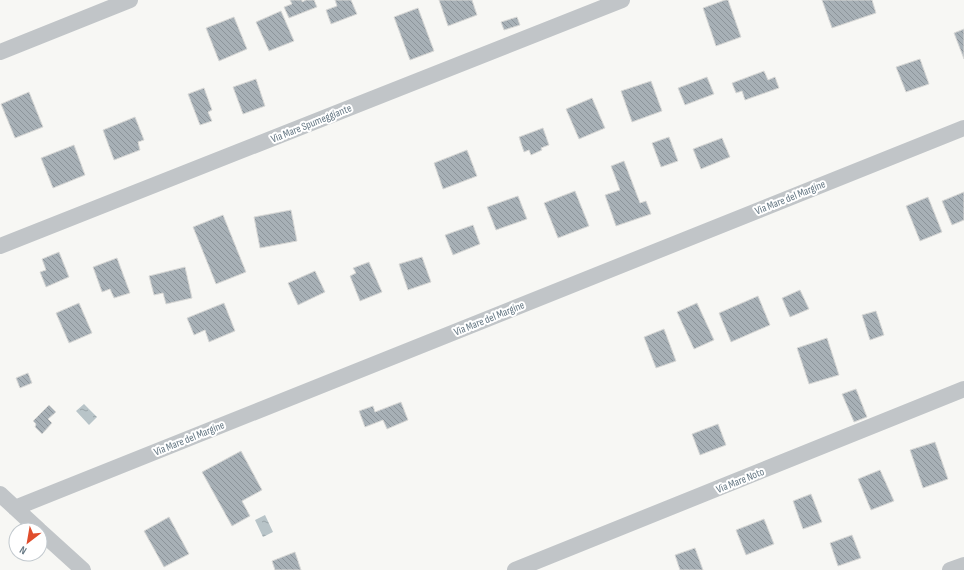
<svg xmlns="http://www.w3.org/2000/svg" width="964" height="570" viewBox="0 0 964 570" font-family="'Sofia Sans Condensed',sans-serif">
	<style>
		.water { fill: url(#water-ripples) }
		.building { fill: url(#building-back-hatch); stroke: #d9d9d7 }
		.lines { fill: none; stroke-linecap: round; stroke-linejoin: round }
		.minor { stroke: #c1c5c8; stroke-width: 16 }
		.labels { text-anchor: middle; stroke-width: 4; stroke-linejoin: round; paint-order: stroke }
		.street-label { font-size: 11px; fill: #677985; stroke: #fff }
	</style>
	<defs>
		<pattern id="water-ripples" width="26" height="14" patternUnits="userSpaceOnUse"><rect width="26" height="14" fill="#b8c4c8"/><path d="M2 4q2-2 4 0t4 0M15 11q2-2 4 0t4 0" fill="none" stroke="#99a4a8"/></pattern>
		<pattern id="building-back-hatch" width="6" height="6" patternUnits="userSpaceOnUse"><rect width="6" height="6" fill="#a7b0b6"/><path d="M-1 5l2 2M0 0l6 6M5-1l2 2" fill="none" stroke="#8c949a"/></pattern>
	</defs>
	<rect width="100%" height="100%" fill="#f7f7f4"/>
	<path class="water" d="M84 404 97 417 89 425 76 411Z
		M265 515 273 532 263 537 255 520Z"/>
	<path class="building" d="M290 0H302V2L306 0H314L317 7 289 18 284 7 292 4Z
		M335 0H351L357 14 331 24 326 10 337 6Z
		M439 0H472L477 15 448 26Z
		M725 0H728L741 37 716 46 703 8Z
		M822 0H872L876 13 832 28Z
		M418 8 434 51 410 60 394 17Z
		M281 11 294 41 269 51 256 22Z
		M234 17 247 49 219 61 206 28Z
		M517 17 520 25 504 30 501 22Z
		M964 29V59L954 33Z
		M920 59 929 84 906 92 896 67Z
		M764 71 768 80 775 77 779 88 745 100 742 91 736 93 732 83Z
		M707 77 714 94 685 105 678 88Z
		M256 79 265 106 243 114 233 87Z
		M651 81 662 111 632 122 621 91Z
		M204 88 212 110 208 112 212 121 200 125 188 94Z
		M29 92 43 127 15 138 1 104Z
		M592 98 605 128 579 139 566 109Z
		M135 117 144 140 138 142 140 150 114 160 103 130Z
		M543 128 549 145 541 148 542 150 531 155 529 150 524 152 519 137Z
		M669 137 678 161 661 167 652 143Z
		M722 138 730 157 701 169 693 149Z
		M74 145 85 175 53 188 41 158Z
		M467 150 477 176 443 189 434 163Z
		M624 161 640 203 646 201 651 214 616 226 605 195 620 190 611 166Z
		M575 191 589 226 558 238 544 203Z
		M964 192V220L952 225 942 201Z
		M518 196 527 219 496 230 487 207Z
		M928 197 942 232 920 241 906 206Z
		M291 210 297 241 260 248 254 217Z
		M223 215 246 272 216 284 193 227Z
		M473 225 480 244 453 255 445 235Z
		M59 252 69 277 46 287 40 272 46 270 42 259Z
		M422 257 431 282 408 290 399 264Z
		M117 258 130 293 114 298 110 289 102 292 93 267Z
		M369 262 382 292 360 301 350 276 356 273 353 268Z
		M185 267 192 298 166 304 163 293 154 295 149 276Z
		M315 271 325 292 298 305 288 283Z
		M800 290 809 309 790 317 782 298Z
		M758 296 770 325 731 342 719 313Z
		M79 303 92 333 69 343 56 313Z
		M224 303 235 331 209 342 205 330 194 335 187 318Z
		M697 303 714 340 694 349 677 312Z
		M876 311 884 335 870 340 862 315Z
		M664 329 676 361 656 368 644 337Z
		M827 338 839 375 809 384 797 348Z
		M28 373 32 383 20 388 16 378Z
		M856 389 867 417 854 422 842 394Z
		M401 402 408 420 387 429 383 420 365 427 359 411 373 406 375 412Z
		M49 405 56 412 48 419 52 423 42 434 35 427 36 424 33 421Z
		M718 424 726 445 700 455 692 434Z
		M935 442 948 479 923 488 910 450Z
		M241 451 262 490 242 501 250 516 232 526 202 472Z
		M880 470 894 501 871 510 858 479Z
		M811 494 822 522 803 529 793 501Z
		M169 517 189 554 164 567 144 531Z
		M764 519 774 544 746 555 736 530Z
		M852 535 861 558 838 566 830 543Z
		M695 548 703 570H680L675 555Z
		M295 552 301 570H275L272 561Z"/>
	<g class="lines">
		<path class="minor" d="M0 52 130 0
			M0 246 622 0
			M0 494 39 530
			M15 508 964 128
			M40 531 83 570
			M515 570 964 389
			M950 570 964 565"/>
	</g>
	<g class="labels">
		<g class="street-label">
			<text transform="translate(311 123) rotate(-22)" y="4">Via Mare Spumeggiante</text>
			<text transform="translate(790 197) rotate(-22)" y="4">Via Mare del Margine</text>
			<text transform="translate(489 318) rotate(-22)" y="4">Via Mare del Margine</text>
			<text transform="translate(189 438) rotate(-22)" y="4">Via Mare del Margine</text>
			<text transform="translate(740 480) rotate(-22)" y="4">Via Mare Noto</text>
		</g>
	</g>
	<g transform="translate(28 542) rotate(211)"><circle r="19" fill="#ffffff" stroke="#c2c9ce"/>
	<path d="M0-3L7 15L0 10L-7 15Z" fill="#e04d2c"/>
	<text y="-6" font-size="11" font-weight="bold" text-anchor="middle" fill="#677985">N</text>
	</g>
</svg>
